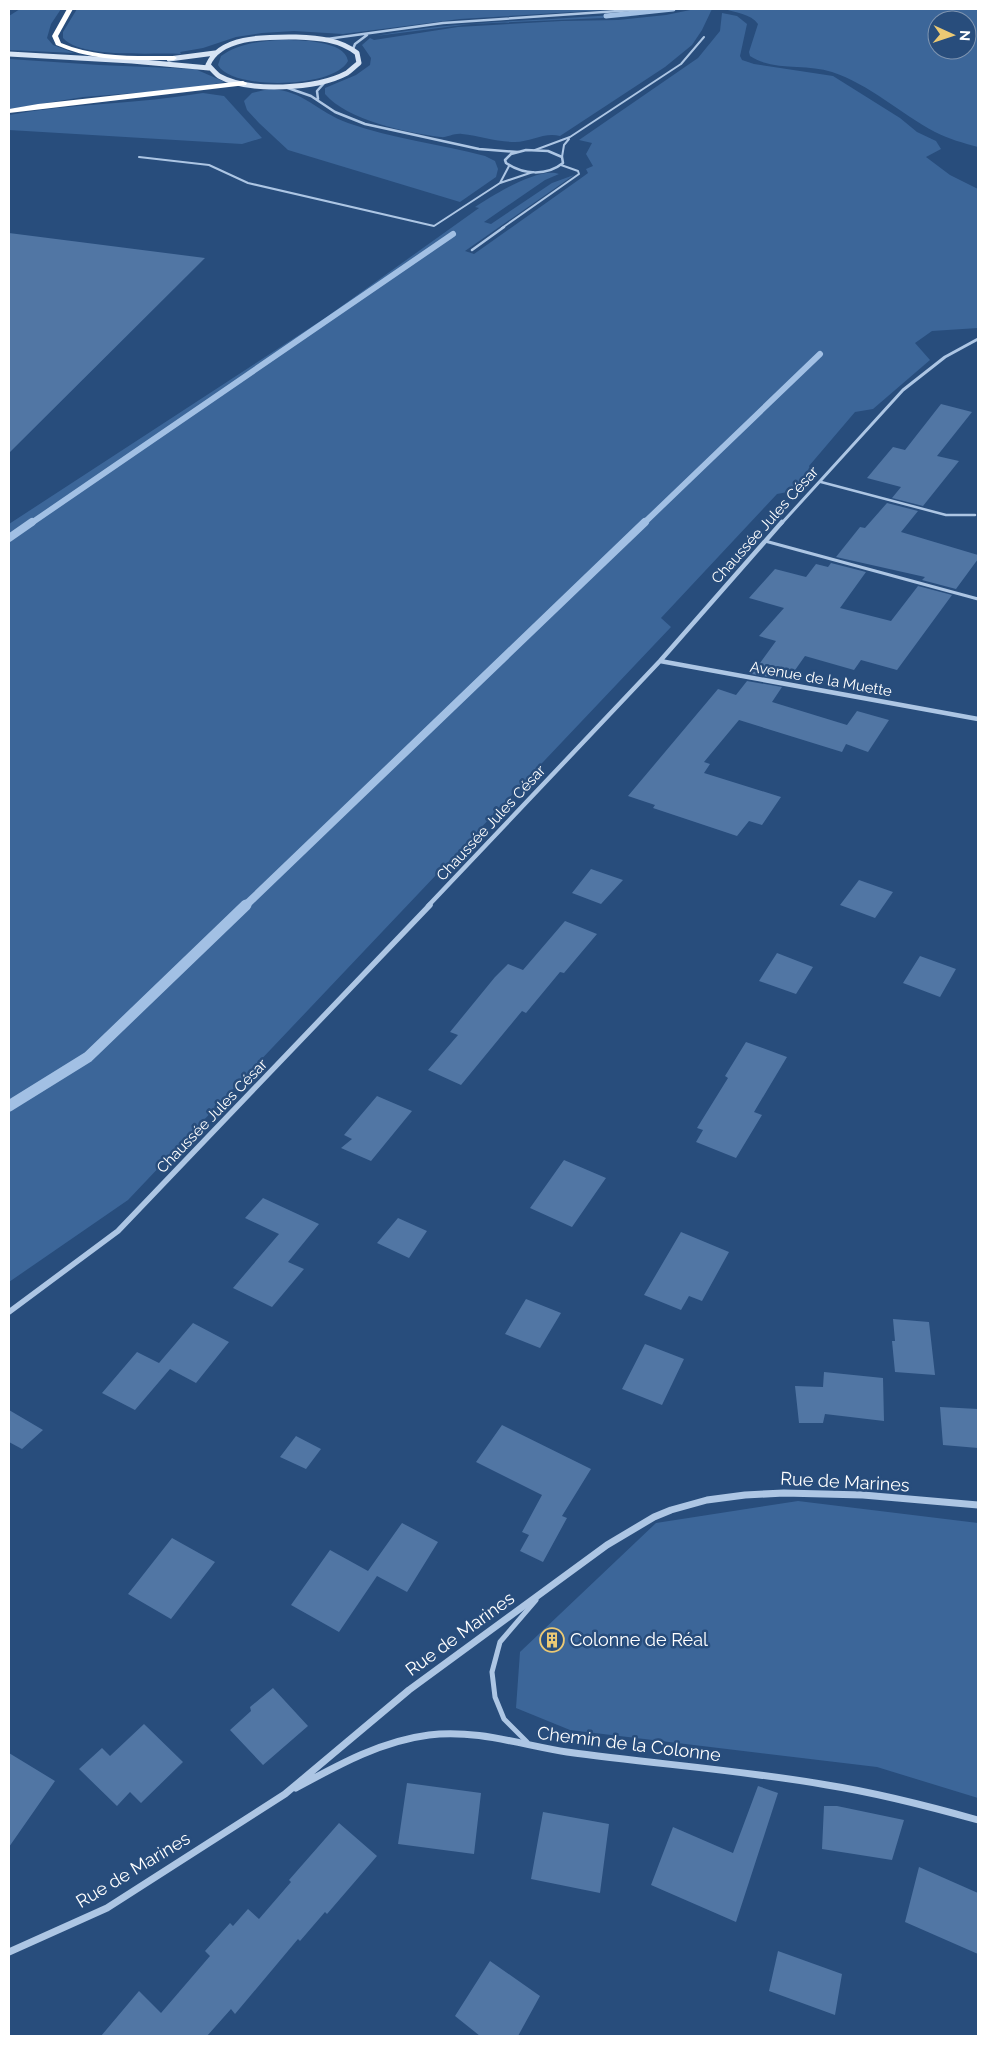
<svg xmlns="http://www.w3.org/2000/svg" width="987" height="2045" viewBox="0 0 987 2045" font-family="Raleway,sans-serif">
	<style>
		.green { fill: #3c6699; fill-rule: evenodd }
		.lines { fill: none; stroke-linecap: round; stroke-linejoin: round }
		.stream-far3 { stroke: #a2c0e4; stroke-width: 5 }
		.stream-far2 { stroke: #a2c0e4; stroke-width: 6 }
		.stream-far1 { stroke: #a2c0e4; stroke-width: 8 }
		.stream { stroke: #a2c0e4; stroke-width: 11 }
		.building { fill: #5176a4 }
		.lane-far3 { stroke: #adc6e4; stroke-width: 2 }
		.lane-far2 { stroke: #adc6e4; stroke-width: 2.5 }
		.lane-far1 { stroke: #adc6e4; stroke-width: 3 }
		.lane { stroke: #adc6e4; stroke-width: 5 }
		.street-far4 { stroke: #adc6e4; stroke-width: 2.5 }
		.street-far3 { stroke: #adc6e4; stroke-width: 3 }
		.street-far2 { stroke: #adc6e4; stroke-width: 4.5 }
		.street-far1 { stroke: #adc6e4; stroke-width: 5.5 }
		.street { stroke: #adc6e4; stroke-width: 7 }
		.secondary { stroke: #d6e3f4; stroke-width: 5 }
		.highway { fill: #fff; fill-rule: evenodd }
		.labels { text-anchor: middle; stroke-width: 5; stroke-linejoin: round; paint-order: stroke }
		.street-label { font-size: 15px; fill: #fff; stroke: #284d7c }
		.near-street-label { font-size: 18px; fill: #fff; stroke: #284d7c }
		.near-poi-label { font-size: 18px; fill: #fff; stroke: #284d7c; text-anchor: start }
	</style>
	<rect width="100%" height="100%" fill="#284d7c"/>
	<path class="green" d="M20 9H61L51 24 47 38 53 45 74 53 9 50V16Z
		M77 9H623L460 19 343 34 294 31 262 33 236 37 203 48 180 52 181 54C153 52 81 59 63 38V32Z
		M664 9H683L625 17 471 24 376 36C471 17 569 23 664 9Z
		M695 9H712L702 30 692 45 665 67 560 136C544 132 531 142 515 142 497 142 480 136 462 134 453 133 447 138 441 137 407 133 347 120 325 94V88L356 75 370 65 371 58 362 45 370 38 374 40 458 27 562 21 618 20 666 15Z
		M723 9H978V147C963 143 949 139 935 132 901 114 869 84 832 72 806 63 774 72 750 56L749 52 758 24C751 14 735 12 723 9ZM937 20H967V50H937Z
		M722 13 737 16 747 24 740 56 742 60 754 64 833 76 900 118 917 132 936 141 941 149 926 157 950 175 978 189V328L932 331 915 343 930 360 873 409 855 412 809 466 813 477 798 490 777 494 661 618 671 627 128 1200 9 1282V524L325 318 479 208 475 207C492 196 539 166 559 174L545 180 484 222 491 224 552 183 574 175 465 251 474 254 584 176 588 173 586 169 593 166 586 154 592 143 579 140 698 58 720 31Z
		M282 40C298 40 345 40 348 61 335 88 232 91 218 65L221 56C238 43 261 41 282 40Z
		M9 59 99 65 195 69 225 82 187 89 83 97 9 109Z
		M269 89C304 90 317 112 348 123 393 139 440 144 485 156L495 161 498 169 496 177 460 202 288 150 259 123 247 110 244 101 252 93Z
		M203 93 224 96 262 138 242 144 9 130V115C73 103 139 104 203 93Z
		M798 1501 978 1523V1798L877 1767 570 1730 516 1708 520 1652 656 1523Z"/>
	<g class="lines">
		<path class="stream-far3" d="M606 16 673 9"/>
		<path class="stream-far2" d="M30 524 453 234
			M643 524 820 354"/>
		<path class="stream-far1" d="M9 538 32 522
			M245 906 645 522"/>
		<path class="stream" d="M9 1106 88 1057 246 905"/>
	</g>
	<path class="building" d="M9 233 205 258 9 453Z
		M941 404 972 412 937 456 959 461 923 506 892 498 901 487 867 478 893 447 905 450Z
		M887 503 918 511 901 532 978 555V559L956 589 922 580 925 577 836 557 860 527 865 528Z
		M831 563 866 572 840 608 891 621 918 586 952 595 897 670 861 660 854 670 805 656 788 680 752 674 776 641 759 636 784 608 749 598 775 569 806 577 816 564 828 567Z
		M747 681 782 687 772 702 847 725 857 711 889 720 868 752 846 744 842 752 739 720 704 762 710 764 704 773 781 797 762 825 749 821 737 836 653 808 655 805 628 796 718 689 736 695Z
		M591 869 623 880 601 904 572 893Z
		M859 880 893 892 875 918 840 905Z
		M565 921 597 934 564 973 560 972 526 1013 522 1011 461 1085 428 1070 458 1035 450 1032 495 977 508 964 523 970Z
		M777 953 813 967 796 994 759 981Z
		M920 956 956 969 940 997 903 983Z
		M746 1042 787 1057 754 1112 762 1115 736 1158 696 1142 703 1130 697 1128 728 1078 725 1076Z
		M377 1096 412 1111 371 1161 341 1148 352 1139 344 1135Z
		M564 1160 606 1178 572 1227 530 1208Z
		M263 1198 319 1224 288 1262 304 1269 272 1307 233 1288 279 1234 245 1218Z
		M398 1218 427 1231 409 1258 377 1243Z
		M681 1232 729 1252 702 1301 689 1296 681 1310 644 1295Z
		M526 1299 561 1313 540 1348 505 1334Z
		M893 1319 929 1322 935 1375 895 1372 892 1341H895Z
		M193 1323 229 1342 196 1383 170 1369 135 1410 102 1393 137 1352 159 1363Z
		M645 1344 684 1359 662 1405 622 1389Z
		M824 1372 883 1378 884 1421 825 1414 823 1423H799L795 1386 823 1387Z
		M940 1407 978 1409V1448L943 1445Z
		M9 1410 43 1430 22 1449 9 1442Z
		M502 1425 591 1469 562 1516 567 1518 543 1562 520 1551 529 1535 522 1532 542 1495 476 1462Z
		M296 1436 321 1449 306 1469 280 1457Z
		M402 1523 438 1542 407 1592 377 1576 339 1632 291 1605 330 1550 368 1571Z
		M172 1538 215 1562 171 1619 128 1594Z
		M273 1688 308 1726 263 1765 230 1730 251 1711 250 1707Z
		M144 1724 183 1762 141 1803 130 1792 117 1806 79 1769 102 1748 110 1756Z
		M9 1753 55 1781 9 1847Z
		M407 1783 481 1793 474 1854 398 1844Z
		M758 1786 778 1793 736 1922 651 1885 673 1827 733 1853Z
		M824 1806H837L904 1820 892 1860 822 1849Z
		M543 1812 609 1824 600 1893 531 1879Z
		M339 1823 377 1856 327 1914 325 1912 300 1941 298 1939 235 2014 231 2009 207 2036H101L139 1991 161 2013 210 1956 205 1951 230 1923 233 1926 248 1909 259 1919 291 1882 289 1880Z
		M919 1867 978 1893V1954L905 1922Z
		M778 1951 842 1974 835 2015 769 1991Z
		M490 1961 540 1996 518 2036H480L455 2016Z"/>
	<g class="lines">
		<path class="lane-far3" d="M535 150 570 137 681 64 704 37
			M139 157 209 165 248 183 434 226 500 183 533 172
			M562 157 564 145 569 139
			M500 183 509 166
			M502 228 579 174 578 171 561 165"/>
		<path class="lane-far2" d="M472 250 504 227
			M821 482 946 515H975"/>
		<path class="lane-far1" d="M765 541 978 599"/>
		<path class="lane" d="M527 1742 504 1719 495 1697 492 1672 500 1642 536 1600"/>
		<path class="street-far4" d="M327 39 443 23 648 9
			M353 49 355 44 367 35
			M285 87 311 96 335 112 365 124 479 149 518 152
			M318 99 317 91 326 81
			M526 150 548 151 562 157 563 163C547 176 523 175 506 163L505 160 511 154Z"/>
		<path class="street-far3" d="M781 524 903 390 945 357 978 339"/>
		<path class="street-far2" d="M660 661 978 719
			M428 906 660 661 782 522"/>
		<path class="street-far1" d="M9 1312 118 1231 430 905"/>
		<path class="street" d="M296 1788C338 1765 381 1741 429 1735 476 1729 522 1745 567 1752 654 1764 741 1770 827 1785 878 1793 928 1806 978 1820
			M9 1952 107 1908 285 1794 409 1690 607 1545 654 1517 671 1510 707 1500 745 1495 784 1493 863 1495 978 1505"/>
		<path class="secondary" d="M296 37C318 38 339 39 357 53L359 63C355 66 351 70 347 73 317 89 249 93 219 76 215 73 211 68 208 65 220 35 269 37 296 37Z
			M9 54 132 61 209 68
			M169 59 215 53"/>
		<path class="highway" d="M67 9H73L58 36 61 43C97 58 135 56 174 56L177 58 174 60C133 60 94 62 56 45L52 36Z
			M243 81 247 83 246 85 9 113V109L38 104Z"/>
	</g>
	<defs>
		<g id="building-ring" transform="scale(1.25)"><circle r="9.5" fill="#284d7c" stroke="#ebc974" stroke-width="1.5"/><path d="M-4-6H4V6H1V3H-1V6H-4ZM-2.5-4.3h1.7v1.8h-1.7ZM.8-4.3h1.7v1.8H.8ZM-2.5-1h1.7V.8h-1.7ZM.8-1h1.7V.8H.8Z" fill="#ebc974"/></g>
	</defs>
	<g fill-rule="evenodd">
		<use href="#building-ring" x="552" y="1640"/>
	</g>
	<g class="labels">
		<g class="street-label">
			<text transform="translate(765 525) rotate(-48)" y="5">Chaussée Jules César</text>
			<text transform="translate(821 679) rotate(10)" y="5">Avenue de la Muette</text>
			<text transform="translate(491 823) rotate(-47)" y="5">Chaussée Jules César</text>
			<text transform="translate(212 1116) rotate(-46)" y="5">Chaussée Jules César</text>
		</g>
		<g class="near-street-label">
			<text transform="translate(845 1482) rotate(3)" y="6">Rue de Marines</text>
			<text transform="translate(460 1634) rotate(-36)" y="6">Rue de Marines</text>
			<text transform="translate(629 1744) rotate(7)" y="6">Chemin de la Colonne</text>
			<text transform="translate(133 1870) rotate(-31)" y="6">Rue de Marines</text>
		</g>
		<g class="near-poi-label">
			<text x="570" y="1646">Colonne de Réal</text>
		</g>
	</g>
	<rect width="987" height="2045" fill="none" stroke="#ffffff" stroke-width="20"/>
	<g transform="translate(952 35) rotate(93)"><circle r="24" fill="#284d7c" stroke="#7e94b0"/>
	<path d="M0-4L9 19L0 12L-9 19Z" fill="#ebc974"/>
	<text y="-8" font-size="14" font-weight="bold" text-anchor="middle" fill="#ffffff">N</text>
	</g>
</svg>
